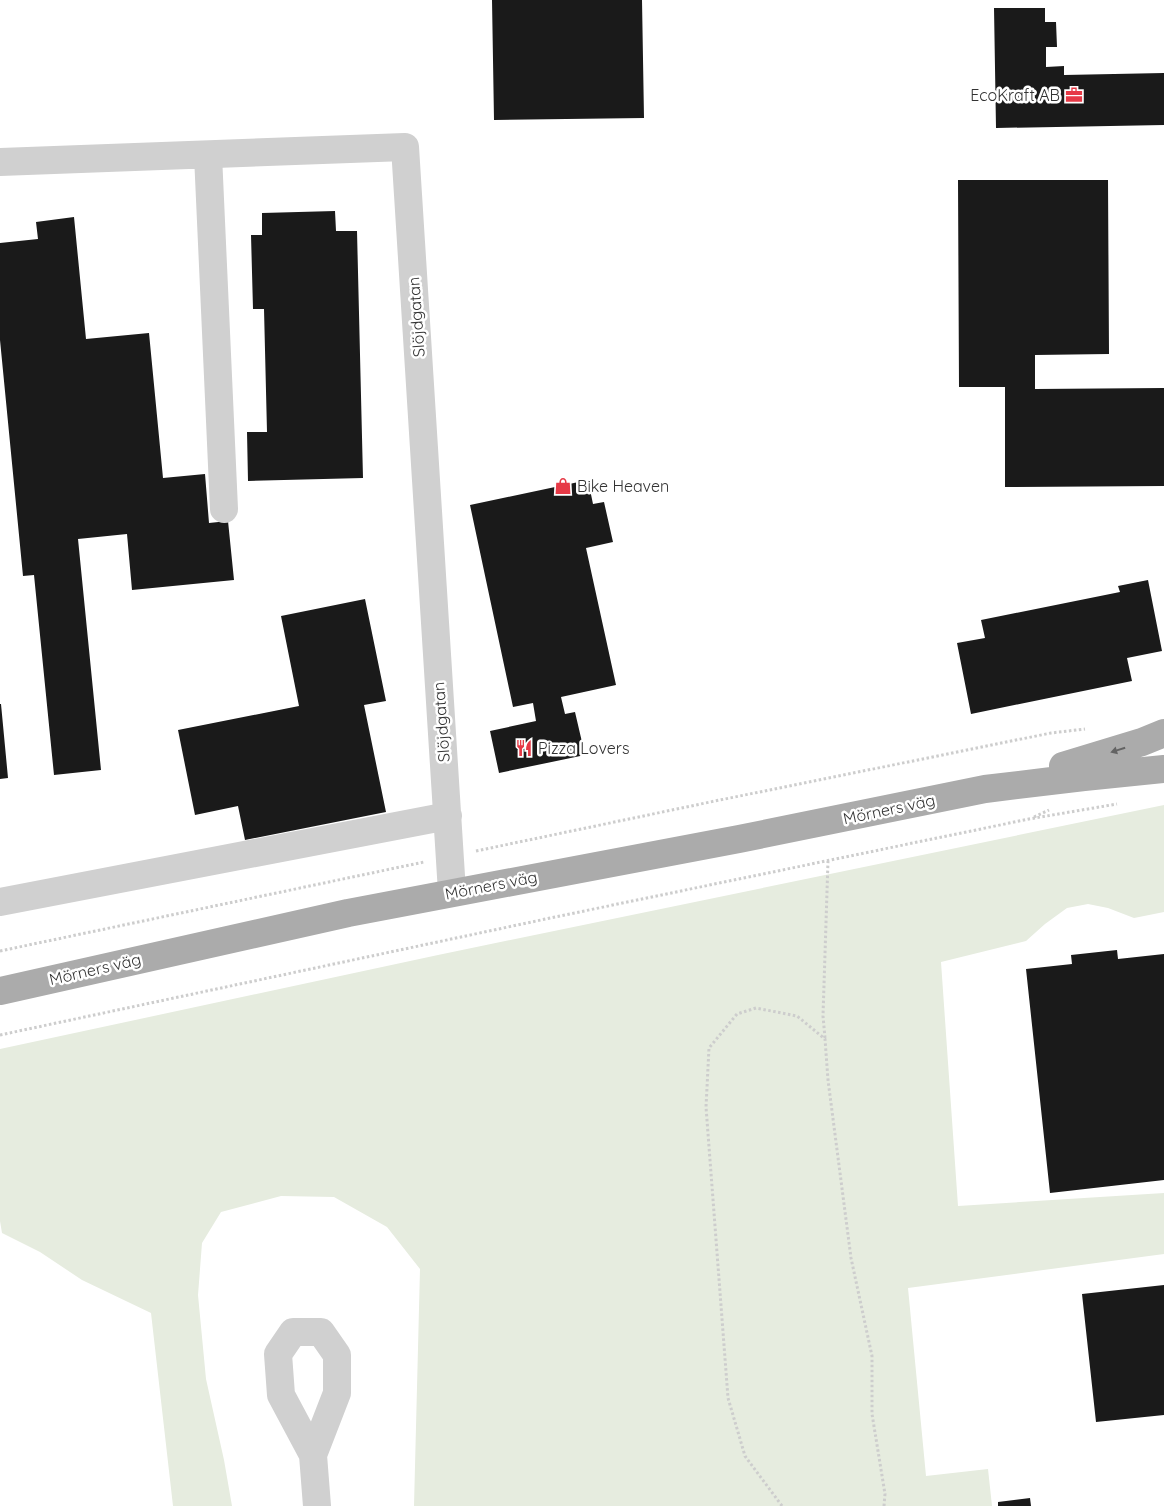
<svg xmlns="http://www.w3.org/2000/svg" width="1164" height="1506" viewBox="0 0 1164 1506" font-family="Quicksand,sans-serif">
	<style>
		.green { fill: #e6ecdf }
		.building { fill: #1a1a1a }
		.lines { fill: none; stroke-linecap: round; stroke-linejoin: round }
		.path { stroke: #cdcdcd; stroke-width: 3; stroke-dasharray: 2.5 2.5; stroke-linecap: butt }
		.minor { stroke: #d0d0d0; stroke-width: 28 }
		.major { stroke: #ababab; stroke-width: 28 }
		.oneway { fill: #636363 }
		.labels { text-anchor: middle; stroke-width: 5; stroke-linejoin: round; paint-order: stroke }
		.poi-label { font-size: 16px; fill: #333; stroke: #fff; text-anchor: start }
		.street-label { font-size: 16px; fill: #333; stroke: #fff }
	</style>
	<rect width="100%" height="100%" fill="#fff"/>
	<path class="green" d="M1164 805V912L1134 918 1108 908 1088 904 1067 908 1045 924 1026 941 941 962 958 1206 1164 1193V1254L908 1288 926 1476 988 1469 992 1506H414L420 1269 387 1227 334 1197 281 1196 221 1212 202 1243 198 1295 206 1379 224 1460 232 1506H173L151 1313 82 1280 40 1252 2 1233 0 1221V1049L438 955Z"/>
	<path class="building" d="M492 0H642L644 118 494 120Z
		M994 8H1045V22H1056L1057 47H1046V67L1064 66V75L1164 73V125L996 128Z
		M958 180H1108L1109 354 1035 355V389L1164 388V486L1005 487V387H959Z
		M335 211 336 231H357L363 478 248 481 247 432H267L264 309H253L251 235H262V213Z
		M74 217 86 339 149 333 163 478 205 474 209 523 228 521 234 580 132 590 127 534 78 539 101 770 54 775 34 575 23 576 0 340V243L38 239 36 222Z
		M588 480 593 504 604 502 613 542 586 548 616 685 561 697 565 714 575 712 585 755 499 773 490 731 536 721 533 703 513 707 470 505Z
		M1148 580 1162 651 1127 658 1132 681 971 714 957 643 985 638 981 620 1120 592 1118 586Z
		M365 599 386 701 364 705 386 812 245 840 238 806 195 815 178 730 299 706 281 616Z
		M0 704H1L8 778 0 779Z
		M1117 950 1118 959 1164 954V1180L1050 1193 1026 969 1072 964 1071 955Z
		M1164 1285V1415L1096 1422 1082 1294Z
		M1030 1498 1031 1506H998V1502Z"/>
	<g class="lines">
		<path class="path" d="M1034 817 1049 810
			M476 851 715 801 1051 733 1085 729
			M0 951 424 862
			M0 1035 555 917 1029 819 1117 804
			M825 1038 823 1016 828 861
			M782 1506 745 1456 728 1398 706 1107 709 1048 737 1014 756 1008 797 1016 825 1039 828 1080 851 1258 872 1356V1414L885 1494 884 1506"/>
		<path class="minor" d="M208 155 224 509
			M0 162 405 147 452 892
			M0 902 448 816
			M313 1455 337 1393V1355L321 1332H293L278 1354 281 1395 313 1455 317 1506"/>
		<path class="major" d="M1063 766 1142 742 1164 733
			M0 991 348 913 739 839 985 789 1084 777 1164 769"/>
	</g>
	<defs><path id="oneway-solid" d="M-6-.8H1V-3.2L6.5 0L1 3.2V.8H-6Z" transform="scale(1.25)"/></defs>
	<use class="oneway" href="#oneway-solid" transform="translate(1118 750) rotate(163)"/>
	<defs>
		<g id="office-bare" transform="scale(1.35)"><path d="M-6-3h4V-5.5h4V-3h4V5H-6ZM-1-4.5V-3h2v-1.5ZM-6 0V1H6V0Z" fill="#e63946" stroke="#fff" stroke-width="2.5" paint-order="stroke"/></g>
		<g id="shop-bare" transform="scale(1.35)"><path d="M-5-2.5h2.3a2.7 3.5 0 0 1 5.4 0H5L5.5 6h-11ZM-1.5-2.5h3a1.5 2.3 0 0 0-3 0Z" fill="#e63946" stroke="#fff" stroke-width="2.5" paint-order="stroke"/></g>
		<g id="restaurant-bare" transform="scale(1.35)"><path d="M-5-6h1v4h1v-4h1v4h1v-4h1v5L-1.5 .5V6h-2V.5L-5-1ZM5-6V6H3V1.5H1.5Q1.5-4 5-6Z" fill="#e63946" stroke="#fff" stroke-width="2.5" paint-order="stroke"/></g>
	</defs>
	<g fill-rule="evenodd">
		<use href="#office-bare" x="1074" y="95"/>
		<use href="#shop-bare" x="563" y="486"/>
		<use href="#restaurant-bare" x="524" y="748"/>
	</g>
	<g class="labels">
		<g class="poi-label">
			<text x="1060" y="101" text-anchor="end">EcoKraft AB</text>
			<text x="577" y="492">Bike Heaven</text>
			<text x="538" y="754">Pizza Lovers</text>
		</g>
		<g class="street-label">
			<text transform="translate(416 317) rotate(-94)" y="6">Slöjdgatan</text>
			<text transform="translate(441 722) rotate(-94)" y="6">Slöjdgatan</text>
			<text transform="translate(889 809) rotate(-12)" y="6">Mörners väg</text>
			<text transform="translate(491 885) rotate(-11)" y="6">Mörners väg</text>
			<text transform="translate(95 969) rotate(-13)" y="6">Mörners väg</text>
		</g>
	</g>
</svg>
